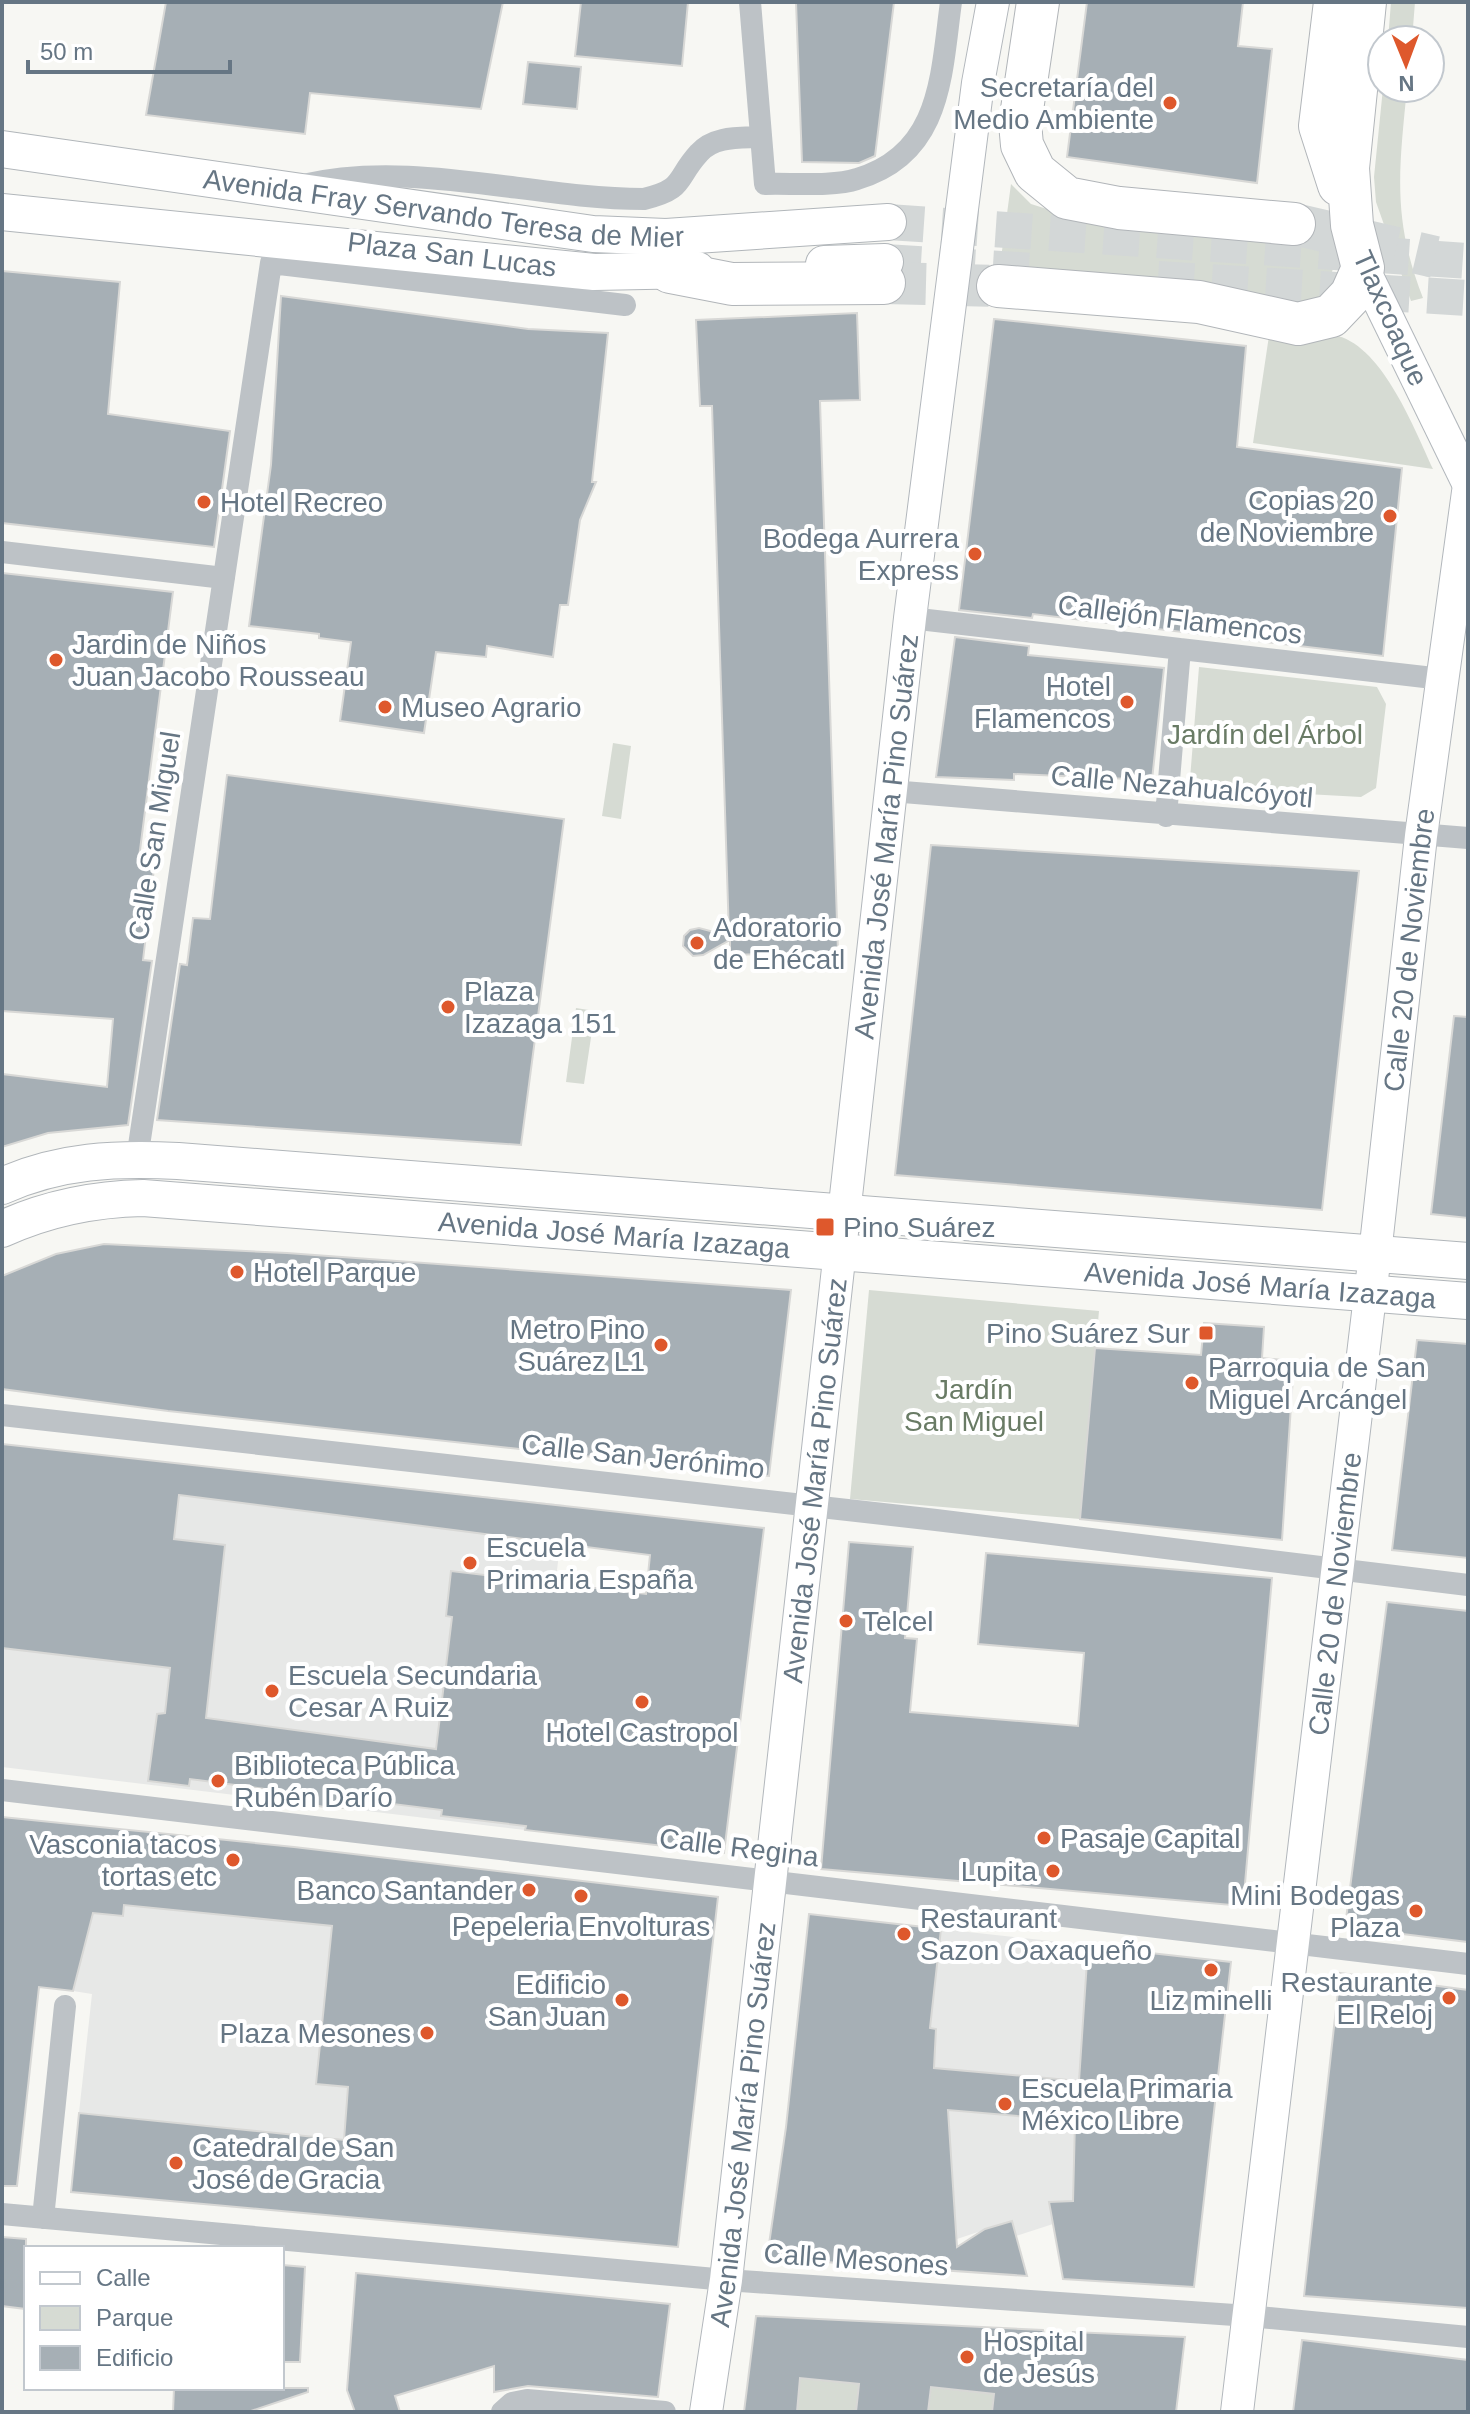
<svg xmlns="http://www.w3.org/2000/svg" width="1470" height="2414" viewBox="0 0 1470 2414" font-family="Arial,sans-serif">
	<style>
		.built { fill: #e7e8e7 }
		.green { fill: #d6dbd3 }
		.building { fill: #a6afb5; stroke: #d8d8d6; stroke-width: 2; fill-rule: evenodd }
		.lines { fill: none; stroke-linecap: round; stroke-linejoin: round }
		.primary-tunnel { stroke: #d3d7d7; stroke-width: 36; stroke-dasharray: 36 18; stroke-linecap: butt }
		.highway-tunnel { stroke: #d3d7d7; stroke-width: 42; stroke-dasharray: 42 21; stroke-linecap: butt }
		.secondary-casing { stroke: #b2b7bc; stroke-width: 34 }
		.primary-casing { stroke: #b1b6ba; stroke-width: 38 }
		.highway-casing { stroke: #b1b5b9; stroke-width: 44 }
		.street { stroke: #bdc2c6; stroke-width: 22 }
		.secondary { stroke: #fff; stroke-width: 32 }
		.primary { stroke: #fff; stroke-width: 36 }
		.highway { stroke: #fff; stroke-width: 42 }
		.poi-dot { fill: #de582c; stroke: #fff; stroke-width: 3 }
		.labels { text-anchor: middle; stroke-width: 8; stroke-linejoin: round; paint-order: stroke }
		.poi-label { font-size: 28px; fill: #667684; stroke: #fff; text-anchor: start }
		.street-label { font-size: 28px; fill: #667684; stroke: #fff }
		.park-label { font-size: 28px; fill: #697b65; stroke: #fff }
	</style>
	<rect width="100%" height="100%" fill="#f7f7f3"/>
	<path class="built" d="M158 1461 565 1505 525 1830 2 1767V1648Z
		M124 1905 332 1926 316 2083 348 2087 344 2140 79 2113 92 1994 73 1991 93 1913 123 1916Z
		M941 1929 1088 1945 1073 2201 1049 2202 1053 2224 1016 2236 1011 2221 957 2239 949 2133 929 2134 936 2029 930 2028Z"/>
	<path class="green" d="M1391 2H1415L1412 40H1388Z
		M1383 88H1407C1399 170 1392 219 1423 298L1411 301 1376 202 1374 177Z
		M1011 184 1031 204 1066 215 1322 241 1333 268 1326 296 1303 310 999 273Z
		M1270 329C1292 331 1317 330 1338 336 1383 348 1415 430 1433 469L1253 443Z
		M1199 667 1377 687 1386 704 1376 788 1361 797 1199 788 1190 779Z
		M613 743 631 746 621 819 602 816Z
		M576 1008 595 1011 584 1084 566 1082Z
		M869 1290 1099 1311 1080 1519 850 1499Z
		M800 2378 859 2384 857 2412H797Z
		M931 2387 994 2394 992 2412H928Z"/>
	<path class="building" d="M166 2H503L481 109 310 93 305 134 146 115Z
		M581 2H688L682 66 575 56Z
		M796 2H894L875 156 859 163 802 162Z
		M1087 2H1243L1238 46 1272 49 1257 183 1067 157Z
		M528 62 581 67 577 109 523 104Z
		M2 271 120 282 108 414 230 431 214 547 2 523Z
		M281 296 528 329 608 333 592 482H596L580 520 568 605H560L553 657 487 646 486 657 436 652 424 733 340 721 351 642 319 638V634L249 626 271 465Z
		M857 313 860 400 820 401 838 952 730 955V940L703 955 693 956 683 946 684 936 690 930 699 928 729 936 712 406H700L696 320Z
		M994 319 1246 346 1237 447 1402 468 1383 656 1033 614 1032 618 959 610Z
		M2 573 173 592 139 858 155 860 143 960 152 961 128 1125 48 1133 2 1147V1074L107 1087 113 1019 2 1011Z
		M955 637 1029 646 1028 655 1164 668 1152 780 1014 774V780L936 777Z
		M227 775 564 819 521 1145 157 1120 180 964 187 965 193 918 210 919Z
		M931 845 1359 871 1322 1210 895 1175Z
		M1454 1016 1468 1017V1218L1431 1214Z
		M104 1244 287 1253 791 1290 769 1476 168 1411 2 1389V1276L56 1254Z
		M1204 1323 1264 1327 1262 1358 1294 1361 1282 1540 1080 1519 1095 1348 1201 1355Z
		M1417 1340 1468 1344V1558L1392 1550Z
		M2 1444 764 1528 724 1853 525 1830 526 1826 441 1816 442 1810 353 1799 352 1808H330L279 1799 280 1791 190 1779 189 1786 148 1781 157 1714 165 1713 170 1668 2 1648ZM179 1495 650 1555 646 1594 451 1571 446 1616 452 1617 436 1749 206 1718 225 1545 174 1539Z
		M849 1542 913 1547 905 1638 917 1639 910 1712 1078 1726 1084 1653 978 1644 986 1553 1272 1578 1243 1906 821 1869Z
		M1387 1602 1468 1611V1942L1345 1927Z
		M2 1817 294 1847 718 1897 678 2247 71 2192 79 2113 344 2140 348 2087 316 2084 332 1926 124 1905 123 1916 93 1913 73 1991 39 1987 17 2186H2Z
		M809 1914 941 1929 930 2028 936 2029 934 2068 1079 2081 1088 1946 1231 1962 1194 2287 1063 2279 1049 2202 1073 2201 1075 2121 948 2110 957 2247 985 2229 1012 2221 1027 2276 767 2258 786 2127Z
		M1340 1973 1468 1990V2308L1304 2296Z
		M2 2237 26 2239V2309L2 2306Z
		M282 2265 305 2267 300 2362H282Z
		M356 2273 670 2304 658 2397 528 2386 494 2392V2366L395 2396 400 2412H355L347 2390Z
		M756 2316 1043 2330 1048 2348 1075 2342 1073 2332 1185 2337 1176 2412H992L994 2394 931 2387 928 2412H856L859 2384 800 2378 797 2412H744Z
		M1302 2340 1468 2360V2412H1293Z
		M174 2388H308V2392L248 2412H173Z"/>
	<g class="lines">
		<path class="primary-tunnel" d="M888 222 1468 261
			M885 262 1035 271
			M1158 279 1468 298"/>
		<path class="highway-tunnel" d="M1294 224 1435 257
			M884 283 998 286"/>
		<g class="secondary-casing">
			<g id="secondary">
				<path d="M1363 268 1468 483"/>
				<path id="s1" d="M706 2412 726 2280 910 618 978 83 993 2"/>
				<path id="s2" d="M1237 2412 1375 1254 1421 836 1468 492"/>
			</g>
		</g>
		<g class="primary-casing">
			<g id="primary">
				<path id="s3" d="M2 149 593 234 666 237 888 222"/>
				<path d="M2 212 594 272 697 270"/>
				<path d="M824 264 885 262"/>
				<path d="M2 1186C60 1160 116 1158 178 1161L1468 1261"/>
				<path id="s4" d="M2 1229C48 1208 93 1199 143 1198L1468 1301"/>
			</g>
		</g>
		<g class="highway-casing">
			<path id="highway" d="M1038 2 1020 123 1022 145 1035 172 1067 198 1119 208 1294 224
				M1335 2 1320 126 1339 185
				M670 272 732 284 884 283
				M998 286 1199 302 1298 324 1331 316 1351 295 1363 268 1352 225 1348 168 1365 2"/>
		</g>
		<path class="street" d="M750 2 765 184C791 183 833 187 857 179 942 154 941 75 951 2
			M303 185C412 159 533 199 644 199 686 189 675 179 699 153 714 136 739 138 759 137
			M271 263 625 305
			M2 552 224 578
			M910 618 1442 679
			M891 791 1468 838
			M1166 816 1180 649
			M137 1159 271 263 279 239
			M2 1415 936 1520 1468 1585
			M2 1790 1468 1964
			M2 2214 726 2280 1249 2316 1468 2337
			M43 2218 65 2006
			M502 2412 512 2403 527 2400 665 2412"/>
		<use href="#secondary" class="secondary"/>
		<use href="#primary" class="primary"/>
		<use href="#highway" class="highway"/>
	</g>
	<g class="poi-dot">
		<circle cx="1170" cy="103" r="8"/>
		<circle cx="204" cy="502" r="8"/>
		<circle cx="1390" cy="516" r="8"/>
		<circle cx="975" cy="554" r="8"/>
		<circle cx="56" cy="660" r="8"/>
		<circle cx="1127" cy="702" r="8"/>
		<circle cx="385" cy="707" r="8"/>
		<circle cx="697" cy="943" r="8"/>
		<circle cx="448" cy="1007" r="8"/>
		<rect x="815" y="1217" width="20" height="20" rx="4"/>
		<circle cx="237" cy="1272" r="8"/>
		<rect x="1198" y="1325" width="16" height="16" rx="4"/>
		<circle cx="661" cy="1345" r="8"/>
		<circle cx="1192" cy="1383" r="8"/>
		<circle cx="470" cy="1563" r="8"/>
		<circle cx="846" cy="1621" r="8"/>
		<circle cx="272" cy="1691" r="8"/>
		<circle cx="642" cy="1702" r="8"/>
		<circle cx="218" cy="1781" r="8"/>
		<circle cx="1044" cy="1838" r="8"/>
		<circle cx="233" cy="1860" r="8"/>
		<circle cx="1053" cy="1871" r="8"/>
		<circle cx="529" cy="1890" r="8"/>
		<circle cx="581" cy="1896" r="8"/>
		<circle cx="1416" cy="1911" r="8"/>
		<circle cx="904" cy="1934" r="8"/>
		<circle cx="1211" cy="1970" r="8"/>
		<circle cx="1449" cy="1998" r="8"/>
		<circle cx="622" cy="2000" r="8"/>
		<circle cx="427" cy="2033" r="8"/>
		<circle cx="1005" cy="2104" r="8"/>
		<circle cx="176" cy="2163" r="8"/>
		<circle cx="967" cy="2357" r="8"/>
	</g>
	<g class="labels">
		<g class="poi-label">
			<text x="1154" y="97" text-anchor="end">Secretaría del<tspan x="1154" dy="32">Medio Ambiente</tspan></text>
			<text x="1374" y="510" text-anchor="end">Copias 20<tspan x="1374" dy="32">de Noviembre</tspan></text>
			<text x="220" y="512">Hotel Recreo</text>
			<text x="959" y="548" text-anchor="end">Bodega Aurrera<tspan x="959" dy="32">Express</tspan></text>
			<text x="72" y="654">Jardin de Niños<tspan x="72" dy="32">Juan Jacobo Rousseau</tspan></text>
			<text x="1111" y="696" text-anchor="end">Hotel<tspan x="1111" dy="32">Flamencos</tspan></text>
			<text x="401" y="717">Museo Agrario</text>
			<text x="713" y="937">Adoratorio<tspan x="713" dy="32">de Ehécatl</tspan></text>
			<text x="464" y="1001">Plaza<tspan x="464" dy="32">Izazaga 151</tspan></text>
			<text x="843" y="1237">Pino Suárez</text>
			<text x="253" y="1282">Hotel Parque</text>
			<text x="645" y="1339" text-anchor="end">Metro Pino<tspan x="645" dy="32">Suárez L1</tspan></text>
			<text x="1190" y="1343" text-anchor="end">Pino Suárez Sur</text>
			<text x="1208" y="1377">Parroquia de San<tspan x="1208" dy="32">Miguel Arcángel</tspan></text>
			<text x="486" y="1557">Escuela<tspan x="486" dy="32">Primaria España</tspan></text>
			<text x="862" y="1631">Telcel</text>
			<text x="288" y="1685">Escuela Secundaria<tspan x="288" dy="32">Cesar A Ruiz</tspan></text>
			<text x="642" y="1742" text-anchor="middle">Hotel Castropol</text>
			<text x="234" y="1775">Biblioteca Pública<tspan x="234" dy="32">Rubén Darío</tspan></text>
			<text x="1060" y="1848">Pasaje Capital</text>
			<text x="217" y="1854" text-anchor="end">Vasconia tacos<tspan x="217" dy="32">tortas etc</tspan></text>
			<text x="1037" y="1881" text-anchor="end">Lupita</text>
			<text x="513" y="1900" text-anchor="end">Banco Santander</text>
			<text x="1400" y="1905" text-anchor="end">Mini Bodegas<tspan x="1400" dy="32">Plaza</tspan></text>
			<text x="920" y="1928">Restaurant<tspan x="920" dy="32">Sazon Oaxaqueño</tspan></text>
			<text x="581" y="1936" text-anchor="middle">Pepeleria Envolturas</text>
			<text x="1433" y="1992" text-anchor="end">Restaurante<tspan x="1433" dy="32">El Reloj</tspan></text>
			<text x="606" y="1994" text-anchor="end">Edificio<tspan x="606" dy="32">San Juan</tspan></text>
			<text x="1211" y="2010" text-anchor="middle">Liz minelli</text>
			<text x="411" y="2043" text-anchor="end">Plaza Mesones</text>
			<text x="1021" y="2098">Escuela Primaria<tspan x="1021" dy="32">México Libre</tspan></text>
			<text x="192" y="2157">Catedral de San<tspan x="192" dy="32">José de Gracia</tspan></text>
			<text x="983" y="2351">Hospital<tspan x="983" dy="32">de Jesús</tspan></text>
		</g>
		<g class="street-label">
			<text dy="10" stroke="none"><textPath href="#s3" startOffset="446">Avenida Fray Servando Teresa de Mier</textPath></text>
			<text transform="translate(452 254) rotate(7)" y="10">Plaza San Lucas</text>
			<text transform="translate(1391 318) rotate(66)" y="10">Tlaxcoaque</text>
			<text transform="translate(1180 619) rotate(7)" y="10">Callejón Flamencos</text>
			<text transform="translate(1182 786) rotate(5)" y="10">Calle Nezahualcóyotl</text>
			<text transform="translate(154 836) rotate(-81)" y="10">Calle San Miguel</text>
			<text dy="10" stroke="none"><textPath href="#s1" startOffset="1586">Avenida José María Pino Suárez</textPath></text>
			<text dy="10" stroke="none"><textPath href="#s2" startOffset="1472">Calle 20 de Noviembre</textPath></text>
			<text dy="10" stroke="none"><textPath href="#s4" startOffset="618">Avenida José María Izazaga</textPath></text>
			<text dy="10" stroke="none"><textPath href="#s4" startOffset="1266">Avenida José María Izazaga</textPath></text>
			<text transform="translate(643 1456) rotate(6)" y="10">Calle San Jerónimo</text>
			<text dy="10" stroke="none"><textPath href="#s1" startOffset="938">Avenida José María Pino Suárez</textPath></text>
			<text dy="10" stroke="none"><textPath href="#s2" startOffset="824">Calle 20 de Noviembre</textPath></text>
			<text transform="translate(739 1847) rotate(7)" y="10">Calle Regina</text>
			<text dy="10" stroke="none"><textPath href="#s1" startOffset="290">Avenida José María Pino Suárez</textPath></text>
			<text transform="translate(856 2259) rotate(4)" y="10">Calle Mesones</text>
		</g>
		<g class="park-label">
			<text x="1265" y="744">Jardín del Árbol</text>
			<text x="974" y="1399">Jardín<tspan x="974" dy="32">San Miguel</tspan></text>
		</g>
	</g>
	<rect width="1470" height="2414" fill="none" stroke="#667684" stroke-width="8"/>
	<rect x="24" y="2246" width="260" height="144" fill="#ffffff" stroke="#c2c8ce" stroke-width="2"/>
	<rect x="40" y="2272" width="40" height="12" fill="#ffffff" stroke="#c2c8ce" stroke-width="2"/>
	<text x="96" y="2286" font-size="24" fill="#667684">Calle</text>
	<rect x="40" y="2306" width="40" height="24" fill="#d6dbd3" stroke="#c2c8ce" stroke-width="2"/>
	<text x="96" y="2326" font-size="24" fill="#667684">Parque</text>
	<rect x="40" y="2346" width="40" height="24" fill="#a6afb5" stroke="#c2c8ce" stroke-width="2"/>
	<text x="96" y="2366" font-size="24" fill="#667684">Edificio</text>
	<g transform="translate(1406 64) rotate(179)"><circle r="38" fill="#ffffff" stroke="#c2c8ce" stroke-width="2"/>
	<path d="M0-6L14 30L0 20L-14 30Z" fill="#de582c"/>
	<text y="-12" font-size="22" font-weight="bold" text-anchor="middle" fill="#667684">N</text>
	</g>
	<path d="M28 60v12h202v-12" fill="none" stroke="#667684" stroke-width="4"/>
	<text x="40" y="60" font-size="24" fill="#667684" stroke="#ffffff" stroke-width="6" paint-order="stroke">50 m</text>
</svg>
